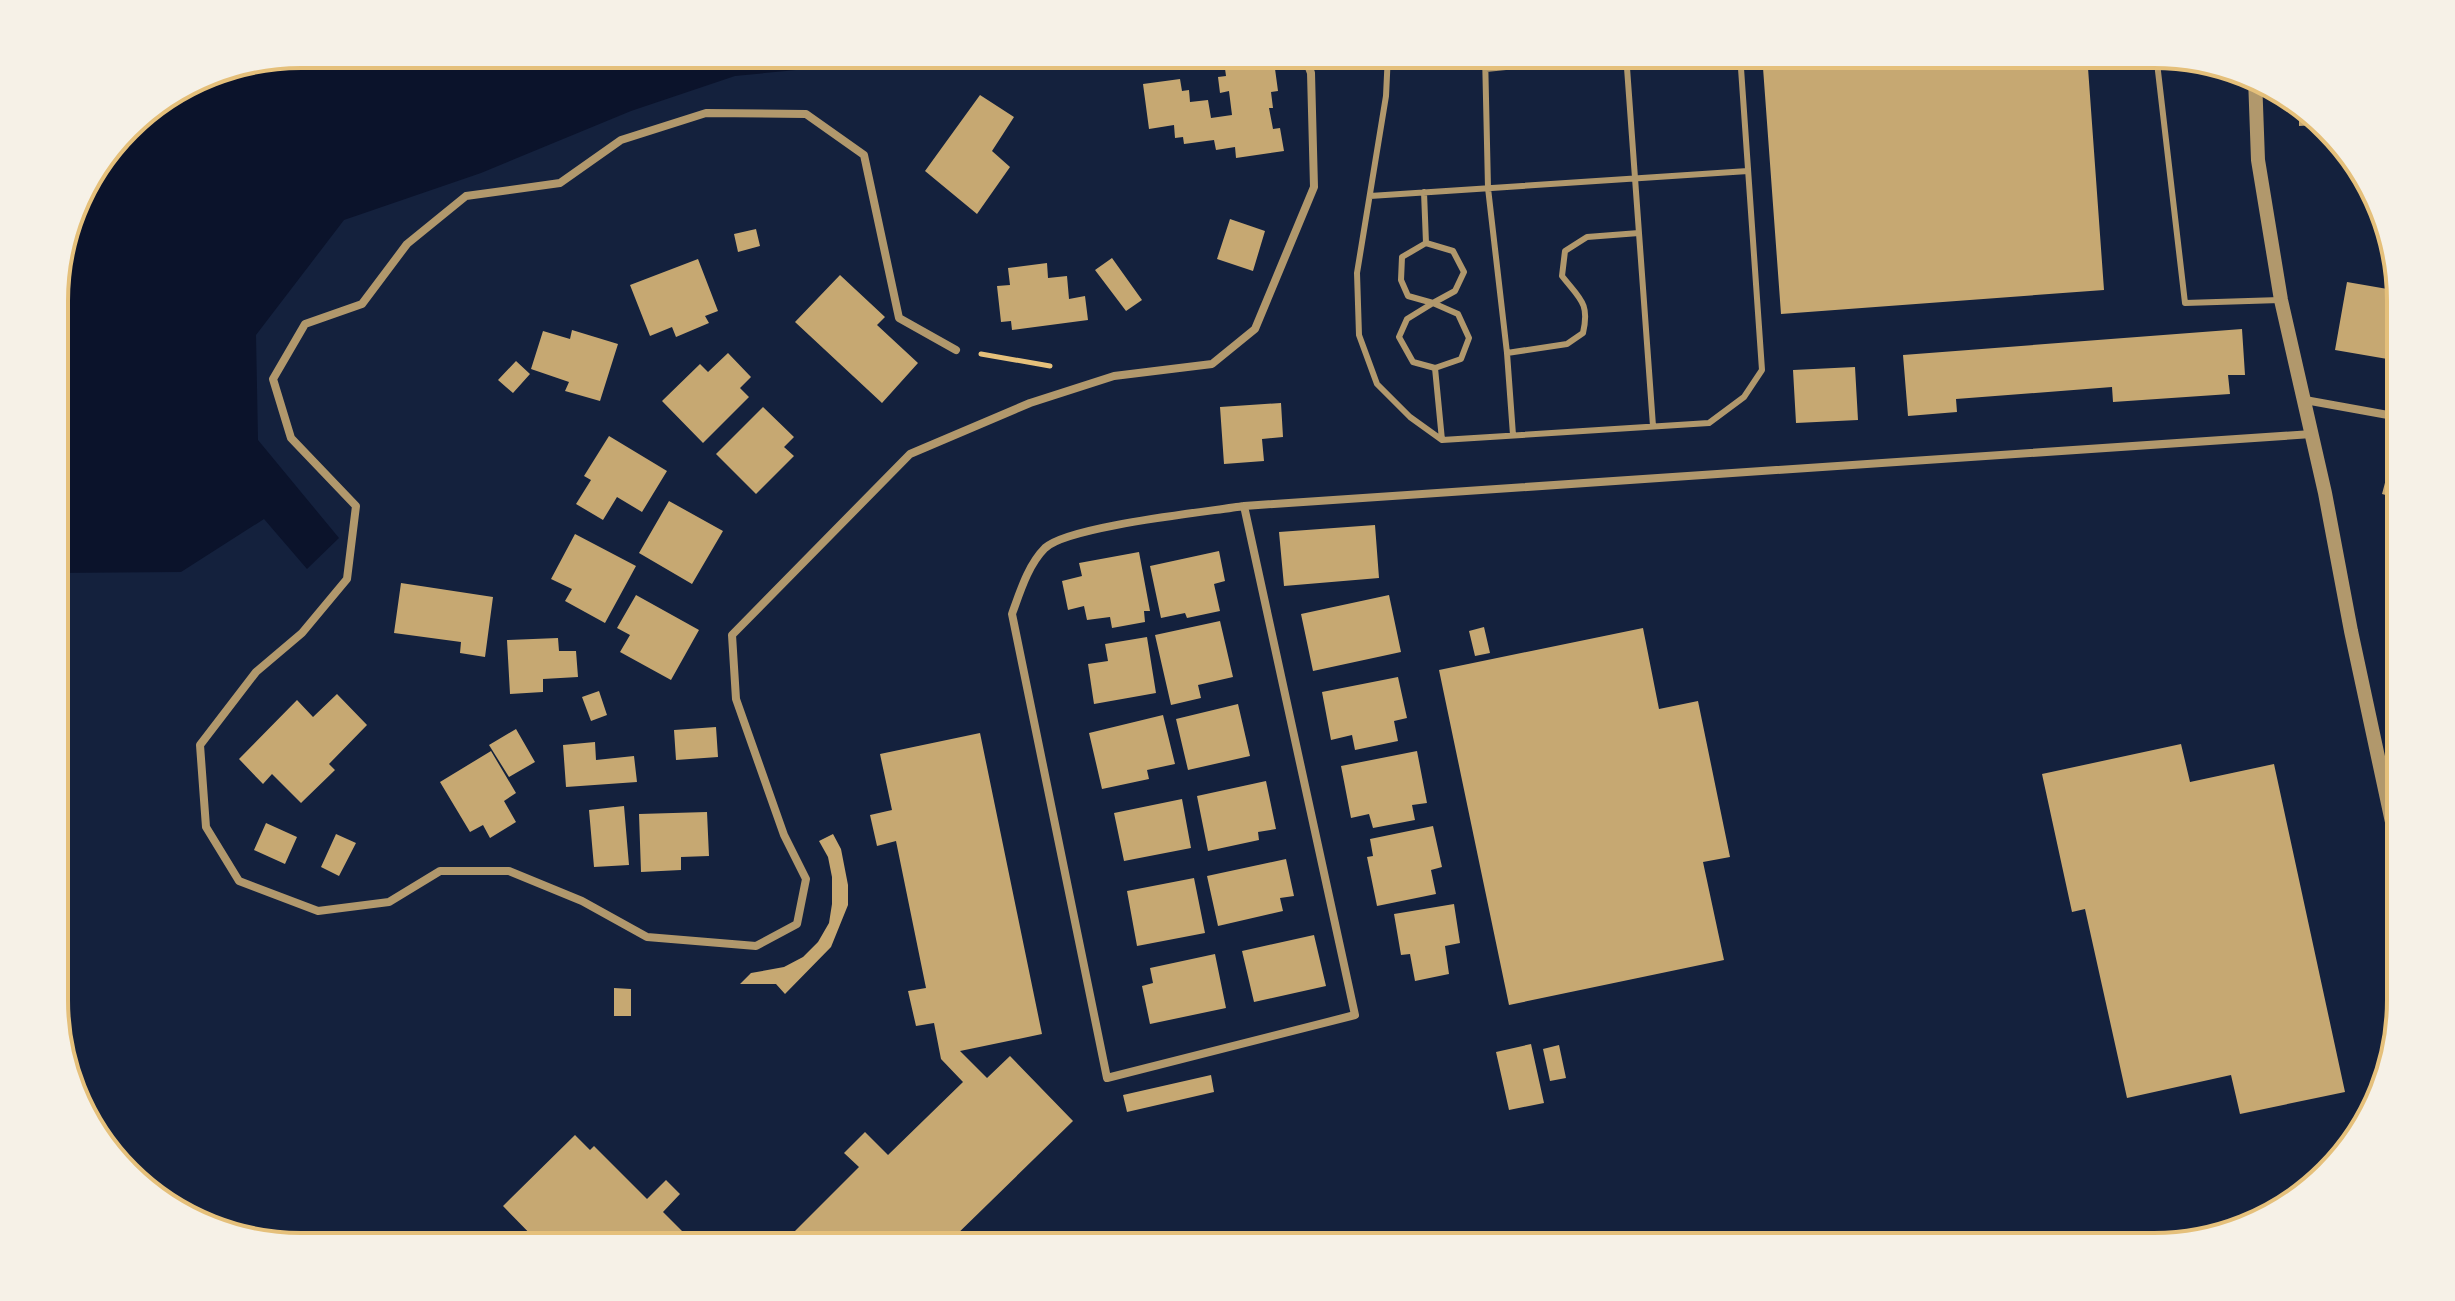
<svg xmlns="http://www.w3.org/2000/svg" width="2455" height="1301" viewBox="0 0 2455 1301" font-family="Rubik,sans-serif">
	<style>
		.water { fill: #0b132b }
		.building { fill: #c6a872 }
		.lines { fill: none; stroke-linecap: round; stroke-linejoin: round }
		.path { stroke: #e5c07b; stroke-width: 5 }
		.service { stroke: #b1986c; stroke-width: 6 }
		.minor { stroke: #b1986c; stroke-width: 8 }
		.tertiary { stroke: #b1986c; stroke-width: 14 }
		.rim { fill: none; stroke: #e5c07b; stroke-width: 4 }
	</style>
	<rect width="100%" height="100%" fill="#14213d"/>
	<path class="water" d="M301 54H865L858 64 735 76 631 111 481 173 344 220 256 335 258 440 339 538 307 569 264 519 181 572 55 573V284L79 192 138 116 207 73Z"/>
	<path class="building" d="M1223 54H1273L1278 91 1271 92 1273 108H1269L1273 129 1280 128 1284 151 1236 158 1235 147 1216 150 1214 140 1184 144 1183 137 1175 138 1174 125 1149 129 1143 84 1180 79 1182 91 1189 90 1190 102 1208 100 1211 118 1232 115 1229 91 1220 93 1218 77 1226 76Z
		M1762 54H2087L2104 290 1781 314Z
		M980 95 1014 117 992 151 1010 167 977 214 925 171Z
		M2299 111 2305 116 2316 125 2299 126Z
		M1230 219 1265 231 1253 271 1217 259Z
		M756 229 760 246 738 252 734 234Z
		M1112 258 1142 300 1126 311 1095 270Z
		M698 259 718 311 705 316 709 323 676 337 672 327 650 336 630 285Z
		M1047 263 1048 278 1067 276 1069 299 1085 296 1088 320 1012 330 1011 321 1001 322 997 286 1010 285 1008 268Z
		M840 275 885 317 877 325 918 363 882 403 795 322Z
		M2347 282 2399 291V361L2335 350Z
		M2242 329 2245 375H2228L2230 394 2113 402 2112 387 1956 399 1957 412 1908 416 1903 355Z
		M572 330 618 344 600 401 565 391 569 382 531 369 543 331 570 339Z
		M728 353 751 377 740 388 749 397 703 443 662 401 700 364 708 372Z
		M516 361 530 374 513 393 498 380Z
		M1855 367 1858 420 1796 423 1793 370Z
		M1281 403 1283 437 1262 439 1264 461 1224 464 1220 407Z
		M763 407 794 437 784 447 794 456 756 494 716 454Z
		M609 436 667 471 642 512 617 497 603 520 576 504 591 480 584 476Z
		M2395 445 2399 446 2400 499 2382 494Z
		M669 501 723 531 692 584 639 553Z
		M1375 525 1379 578 1284 586 1279 532Z
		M575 534 636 566 605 623 565 601 572 589 551 579Z
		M1219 551 1225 581 1214 584 1220 611 1187 618 1185 613 1161 618 1150 566Z
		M1139 552 1150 611H1144L1145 622 1112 628 1110 617 1087 620 1084 606 1068 610 1062 581 1082 576 1079 563Z
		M401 583 493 597 485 657 460 653 461 642 394 633Z
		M636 595 699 630 671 680 620 652 630 635 617 628Z
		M1389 595 1401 652 1313 671 1301 614Z
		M1220 621 1233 677 1198 685 1201 698 1171 705 1155 635Z
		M1484 627 1490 653 1475 656 1469 631Z
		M1643 628 1659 709 1698 701 1730 857 1703 862 1724 960 1509 1005 1439 670Z
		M1147 637 1156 693 1094 704 1088 664 1108 661 1105 644Z
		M558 638 559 651H576L578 677 543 679V692L510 694 507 640Z
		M1398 677 1407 718 1394 721 1398 741 1355 750 1352 735 1331 740 1322 692Z
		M599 691 607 715 591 721 582 697Z
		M337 694 367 725 329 764 335 770 301 803 272 774 263 784 239 759 297 700 313 717Z
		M1238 704 1250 756 1188 770 1176 719Z
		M1163 715 1175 764 1147 770 1149 779 1102 789 1089 733Z
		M716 727 718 757 676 760 674 730Z
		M516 729 535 762 509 777 489 745Z
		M980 733 1042 1034 960 1051 987 1078 1010 1056 1073 1121 949 1242 941 1234 928 1247H779L859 1167 844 1153 865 1132 888 1155 963 1082 941 1059 934 1023 916 1026 908 991 926 988 896 841 877 846 870 815 892 810 880 754Z
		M595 742 596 760 634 756 637 782 566 787 563 745Z
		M2181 744 2190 782 2274 764 2345 1092 2240 1114 2231 1075 2127 1098 2085 909 2072 912 2042 774Z
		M491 751 516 793 504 801 516 822 490 838 483 825 470 832 440 782Z
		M1417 751 1427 803 1412 805 1415 820 1373 828 1369 814 1351 818 1341 766Z
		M1266 781 1276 829 1258 832 1259 840 1208 851 1197 796Z
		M1182 799 1191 848 1124 861 1114 813Z
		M624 806 629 865 594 867 589 810Z
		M707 812 709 856 681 857V870L641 872 639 814Z
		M266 823 297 837 285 864 254 850Z
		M1433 826 1442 867 1431 870 1436 894 1377 906 1367 857 1373 856 1370 839Z
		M336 834 356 843 339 876 321 867Z
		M833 834 841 849 848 885V905L831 947 785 994 776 984H740L751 973 784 967 803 957 818 942 829 923 832 904V877L828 857 819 841Z
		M1286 859 1294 896 1280 898 1283 911 1218 926 1207 876Z
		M1194 878 1205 933 1137 946 1127 891Z
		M1454 904 1460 943 1445 946 1449 974 1415 981 1410 954 1401 955 1394 914Z
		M1314 935 1326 986 1254 1002 1242 951Z
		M1215 954 1226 1008 1150 1024 1142 986 1153 983 1150 968Z
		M614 988 631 989V1016H614Z
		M1531 1044 1544 1103 1509 1110 1496 1052Z
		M1559 1045 1566 1078 1550 1081 1543 1049Z
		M1211 1075 1214 1092 1127 1112 1123 1095Z
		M575 1135 590 1150 594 1146 647 1199 666 1180 680 1194 663 1212 698 1247H543L503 1206Z"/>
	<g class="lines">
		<path class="path" d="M981 354 1050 366"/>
		<path class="service" d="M1388 54 1386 96 1357 273 1359 335 1377 384 1410 417 1442 440 1709 423 1744 397 1762 370 1740 54
			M1485 54 1488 188 1507 353 1513 435
			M1626 54 1653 426
			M2156 54 2185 303 2280 300
			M1486 69 1557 62 1556 54
			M1424 192 1426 243 1453 251 1464 272 1455 291 1433 303 1408 296 1401 280 1402 257 1426 243
			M1370 196 1748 171
			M1507 353 1567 344 1583 333C1590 303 1580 299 1562 276L1565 251 1587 237 1639 233
			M1435 368 1413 362 1399 337 1407 319 1433 303 1458 314 1469 338 1461 359 1435 368 1442 440"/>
		<path class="minor" d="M956 350 899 318 864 155 806 114 706 113 621 140 560 183 466 196 407 244 362 304 305 324 273 379 291 438 356 506 347 579 302 633 256 672 200 745 206 827 239 881 318 911 389 902 440 871H509L582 901 647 937 756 946 797 924 806 879 784 835 736 699 732 635 910 454 1030 403 1114 376 1212 364 1255 329 1314 187 1311 73 1304 54
			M2305 400 2399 417
			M1244 506 1355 1015 1107 1078 1012 614C1020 592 1028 565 1045 548 1068 526 1206 512 1244 506L2312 434"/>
		<path class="tertiary" d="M2255 78 2258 160 2281 300 2325 493 2351 631 2401 864"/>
	</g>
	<path d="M0 0H2455V1301H0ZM301 68H2154A233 233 0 0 1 2387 301V1000A233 233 0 0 1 2154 1233H301A233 233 0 0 1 68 1000V301A233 233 0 0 1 301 68Z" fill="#f6f1e7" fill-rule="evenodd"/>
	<path class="rim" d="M301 68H2154A233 233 0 0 1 2387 301V1000A233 233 0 0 1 2154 1233H301A233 233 0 0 1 68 1000V301A233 233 0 0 1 301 68Z"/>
</svg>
